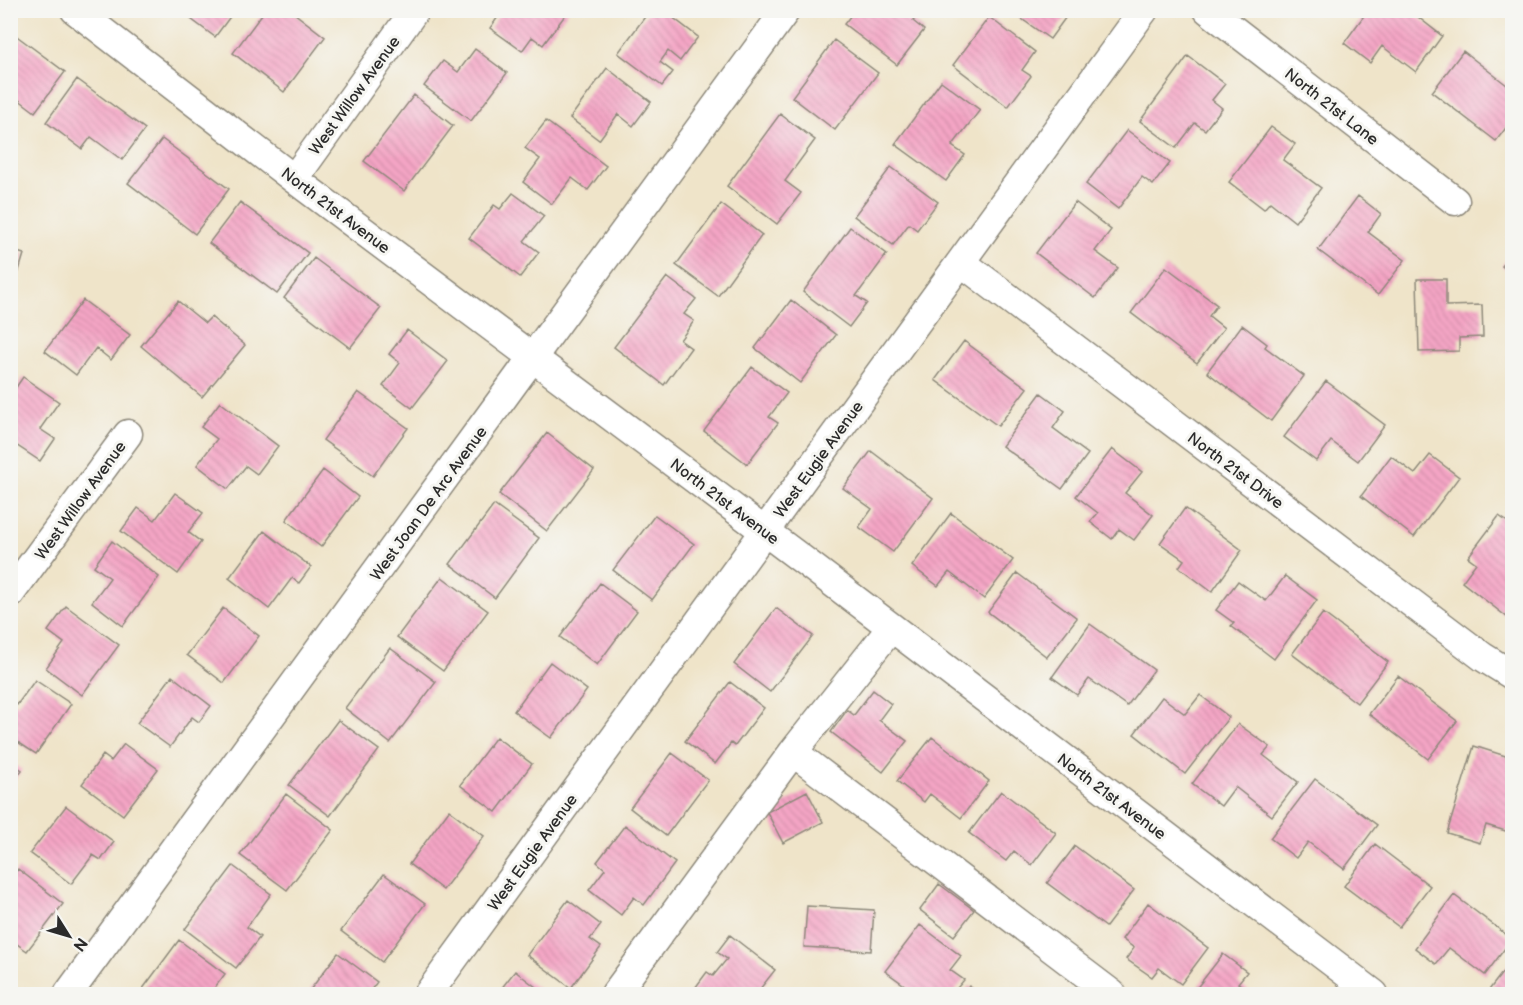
<svg xmlns="http://www.w3.org/2000/svg" width="1523" height="1005" viewBox="0 0 1523 1005" font-family="'Balsamiq Sans',sans-serif">
	<style>
		.building { fill: url(#building-back-hatch) }
		.lines { fill: none; stroke-linecap: round; stroke-linejoin: round }
		.minor-casing { stroke: #8d887a; stroke-width: 31 }
		.minor { stroke: #fff; stroke-width: 28 }
		.labels { text-anchor: middle; stroke-width: 6; stroke-linejoin: round; paint-order: stroke }
		.street-label { font-size: 16px; fill: #2b2b2b; stroke: #f6f6f2 }
	</style>
	<defs>
		<pattern id="building-back-hatch" width="6" height="6" patternUnits="userSpaceOnUse" patternTransform="scale(1.5)"><rect width="6" height="6" fill="#f4a5c5"/><path d="M-1 5l2 2M0 0l6 6M5-1l2 2" fill="none" stroke="#d18ea9"/></pattern>
	</defs>
	<rect width="100%" height="100%" fill="#f6f6f2"/>
	<filter id="ink" filterUnits="userSpaceOnUse"><feTurbulence type="fractalNoise" baseFrequency=".0167" numOctaves="2"/><feDisplacementMap in="SourceGraphic" scale="12" xChannelSelector="R" yChannelSelector="G"/><feConvolveMatrix kernelMatrix="1 2 1 2 8 2 1 2 1" color-interpolation-filters="sRGB"/></filter>
	<filter id="wash" filterUnits="userSpaceOnUse"><feTurbulence type="fractalNoise" baseFrequency=".008" numOctaves="4" result="noise"/><feDisplacementMap in="SourceGraphic" scale="24" xChannelSelector="R" yChannelSelector="G"/><feGaussianBlur stdDeviation="1.35" result="paint"/><feColorMatrix in="noise" values="0 0 0 0 0 0 0 0 0 0 0 0 0 0 0 0 0 1.4 0 .05"/><feComposite in="paint" operator="in"/></filter>
	<g filter="url(#wash)">
		<rect width="100%" height="100%" fill="#efe4c9"/>
		<g id="blocks">
			<path class="building" d="M198 10H235L215 37 191 19Z
				M265 10H290L325 37 284 92 233 53Z
				M503 10H569L543 45 532 37 522 51 490 28Z
				M650 10H663L698 37 680 61 668 51 660 62 673 72 662 86 618 53Z
				M855 10H922L913 21 924 30 897 65 844 24Z
				M1024 10H1071L1050 39 1019 17Z
				M1368 10H1409L1442 36 1416 72 1382 46 1370 63 1344 43Z
				M989 17 1035 52 1022 70 1031 76 1008 107 953 65Z
				M10 31 65 72 35 112 10 93Z
				M834 40 878 73 835 130 792 97Z
				M475 49 507 73 471 121 424 86 443 61 458 72Z
				M1463 51 1512 89V120L1496 141 1432 92Z
				M1188 56 1225 84 1212 100 1222 108 1205 130 1195 123 1176 148 1140 121Z
				M607 68 651 102 633 126 618 114 599 140 570 118Z
				M77 79 145 129 122 160 91 137 82 149 46 122Z
				M941 81 980 110 952 146 965 155 946 181 895 144Z
				M414 95 453 126 404 191 364 161Z
				M780 114 815 140 785 181 801 193 777 224 727 186Z
				M546 121 606 166 588 190 572 178 552 204 523 182 540 159 525 148Z
				M1271 127 1295 144 1283 160 1321 188 1295 222 1270 202 1264 209 1229 182Z
				M1127 130 1170 163 1153 185 1142 177 1118 209 1086 184Z
				M162 139 229 189 195 234 128 183Z
				M891 167 938 202 917 230 909 224 893 245 854 216Z
				M10 184 17 190 10 198Z
				M513 193 544 216 524 241 539 252 520 277 469 238 494 205 500 209Z
				M1358 196 1381 214 1368 232 1405 260 1378 295 1318 250Z
				M240 202 308 253 277 294 209 243Z
				M1075 202 1111 230 1095 251 1118 268 1095 298 1036 253Z
				M721 204 762 235 718 296 676 265Z
				M850 227 887 254 856 296 867 303 849 327 803 292Z
				M10 250 24 254 11 297H10Z
				M1512 253V274L1502 266Z
				M314 258 381 308 350 348 284 298Z
				M1166 267 1217 305 1209 316 1224 328 1197 363 1131 313Z
				M667 277 696 299 684 314 694 321 680 340 691 348 664 385 614 347Z
				M1417 279H1446V306L1482 305 1483 337 1459 338V351L1419 352Z
				M83 300 130 335 111 360 96 348 76 375 45 351Z
				M791 300 836 335 800 383 755 348Z
				M178 301 205 323 211 317 245 345 202 397 141 346Z
				M1242 325 1267 344 1265 347 1304 376 1271 421 1207 372Z
				M407 330 448 361 412 408 383 386 400 363 389 354Z
				M964 341 1027 388 998 426 935 380Z
				M752 367 787 393 769 417 778 423 747 464 704 431Z
				M23 377 59 402 40 429 55 439 40 461 10 441V396Z
				M1326 381 1385 425 1358 461 1331 441 1316 461 1284 437Z
				M358 392 408 428 373 476 323 440Z
				M1041 393 1065 411 1053 428 1088 454 1062 489 1002 446Z
				M220 402 278 446 257 474 246 466 228 489 197 465 217 439 201 427Z
				M547 433 594 470 547 531 499 494Z
				M1112 449 1142 472 1125 493 1153 515 1134 540 1119 529 1112 539 1090 522 1098 513 1076 496Z
				M871 451 933 498 893 552 859 527 872 509 843 488Z
				M1430 455 1459 477 1414 537 1361 496 1391 456 1415 474Z
				M323 470 358 497 321 547 286 520Z
				M175 493 203 513 188 532 201 542 178 574 121 531 138 508 155 520Z
				M494 505 539 538 495 598 450 564Z
				M1185 508 1242 550 1212 592 1179 567 1184 560 1160 543Z
				M951 513 1013 560 984 599 949 572 938 586 912 566Z
				M655 515 694 544 652 600 613 570Z
				M1499 516 1512 525V621L1462 582 1476 563 1468 557Z
				M264 531 311 567 299 583 292 578 269 609 229 578Z
				M112 541 159 577 123 626 92 602 110 578 94 566Z
				M1017 573 1077 618 1047 657 988 612Z
				M1285 576 1317 600 1274 659 1231 626 1234 623 1216 610 1238 581 1266 601Z
				M442 577 488 611 443 671 397 637Z
				M600 583 637 611 597 665 560 637Z
				M66 606 119 645 82 695 46 668 64 643 48 631Z
				M223 608 259 636 224 683 187 655Z
				M776 608 813 636 770 692 734 664Z
				M1323 613 1388 662 1357 703 1292 654Z
				M1090 624 1154 670 1127 706 1089 679 1077 695 1052 677Z
				M390 648 436 682 390 743 345 708Z
				M550 662 587 690 551 738 514 711Z
				M172 676 211 706 199 722 192 717 170 747 137 723Z
				M1398 676 1457 721 1428 759 1369 714Z
				M35 680 71 704 36 754 10 737V700L17 705Z
				M730 682 764 708 735 746 731 743 715 764 685 741Z
				M873 690 891 704 879 720 907 741 883 772 831 732 847 710 854 715Z
				M1200 695 1229 717 1185 774 1134 734 1162 697 1185 714Z
				M338 720 379 750 330 816 289 785Z
				M1238 724 1270 747 1263 755 1298 782 1272 816 1235 787 1221 806 1192 784Z
				M496 737 532 764 496 812 460 785Z
				M932 737 989 781 961 818 930 794 924 802 897 781Z
				M124 744 158 769 123 815 82 784 103 755 111 761Z
				M1474 746 1512 758V833L1486 825 1480 843 1447 833Z
				M672 753 708 780 666 836 630 808Z
				M10 762 22 770 10 785Z
				M1315 779 1377 825 1344 869 1308 842 1296 858 1270 838Z
				M807 791 823 822 783 843 767 812Z
				M1001 791 1056 833 1032 865 1014 851 1006 861 969 833Z
				M286 794 333 830 287 890 240 855Z
				M66 806 114 842 101 860 93 855 71 884 30 853Z
				M449 810 484 836 443 890 409 864Z
				M625 825 675 863 644 905 634 897 621 915 589 890 605 869 597 862Z
				M1375 844 1430 886 1399 927 1344 886Z
				M1075 846 1134 890 1106 927 1047 883Z
				M233 866 271 894 247 927 260 937 236 968 185 929Z
				M18 869 63 904 27 951 10 939V879Z
				M384 874 425 904 382 962 341 931Z
				M939 884 974 910 954 936 920 910Z
				M1454 895 1512 939 1485 975 1449 948 1436 964 1415 948Z
				M568 900 601 925 590 939 601 947 571 988 527 955Z
				M1148 903 1208 948 1181 984 1159 968 1152 977 1126 959 1134 948 1122 939Z
				M807 906 874 910 871 951 804 947Z
				M920 925 961 956 950 970 964 980 952 994H917L885 971Z
				M730 935 775 970 756 994H695L692 992 707 972 713 976 727 959 717 952Z
				M179 940 225 974 210 994H139Z
				M338 953 377 982 368 994H307Z
				M1223 954 1247 972 1238 983 1253 994H1192Z
				M1512 960V994H1486Z
				M515 971 545 994H497Z
				M969 986 981 994H963Z"/>
		</g>
	</g>
	<g filter="url(#ink)">
		<use href="#blocks" fill-opacity="0" stroke="#8d887a" stroke-width="1.5"/>
		<g class="lines">
			<g class="minor-casing">
				<path id="minor" d="M75 10 294 179 803 560 1374 994
					M1208 10 1455 201
					M294 179 415 10
					M961 262 1483 657 1512 675
					M10 594 128 434
					M793 752 1112 994
					M68 994 786 10
					M428 994 1144 10
					M615 994 793 752 891 628"/>
			</g>
			<use href="#minor" class="minor"/>
		</g>
	</g>
	<g class="labels">
		<g class="street-label">
			<text transform="translate(354 95) rotate(-54)" y="6">West Willow Avenue</text>
			<text transform="translate(1332 106) rotate(38)" y="6">North 21st Lane</text>
			<text transform="translate(336 210) rotate(37)" y="6">North 21st Avenue</text>
			<text transform="translate(818 459) rotate(-54)" y="6">West Eugie Avenue</text>
			<text transform="translate(1236 470) rotate(37)" y="6">North 21st Drive</text>
			<text transform="translate(80 500) rotate(-54)" y="6">West Willow Avenue</text>
			<text transform="translate(725 501) rotate(37)" y="6">North 21st Avenue</text>
			<text transform="translate(428 503) rotate(-54)" y="6">West Joan De Arc Avenue</text>
			<text transform="translate(1112 796) rotate(37)" y="6">North 21st Avenue</text>
			<text transform="translate(532 852) rotate(-54)" y="6">West Eugie Avenue</text>
		</g>
	</g>
	<rect width="1523" height="1005" fill="none" stroke="#f6f6f2" stroke-width="36"/>
	<g transform="translate(69 936) rotate(127)" stroke="#f6f6f2" stroke-width="4.5" paint-order="stroke">
	<path d="M0-4.5L10 22L0 15L-10 22Z" fill="#2b2b2b"/>
	<text y="-9" font-size="16" font-weight="bold" text-anchor="middle" fill="#2b2b2b">N</text>
	</g>
</svg>
